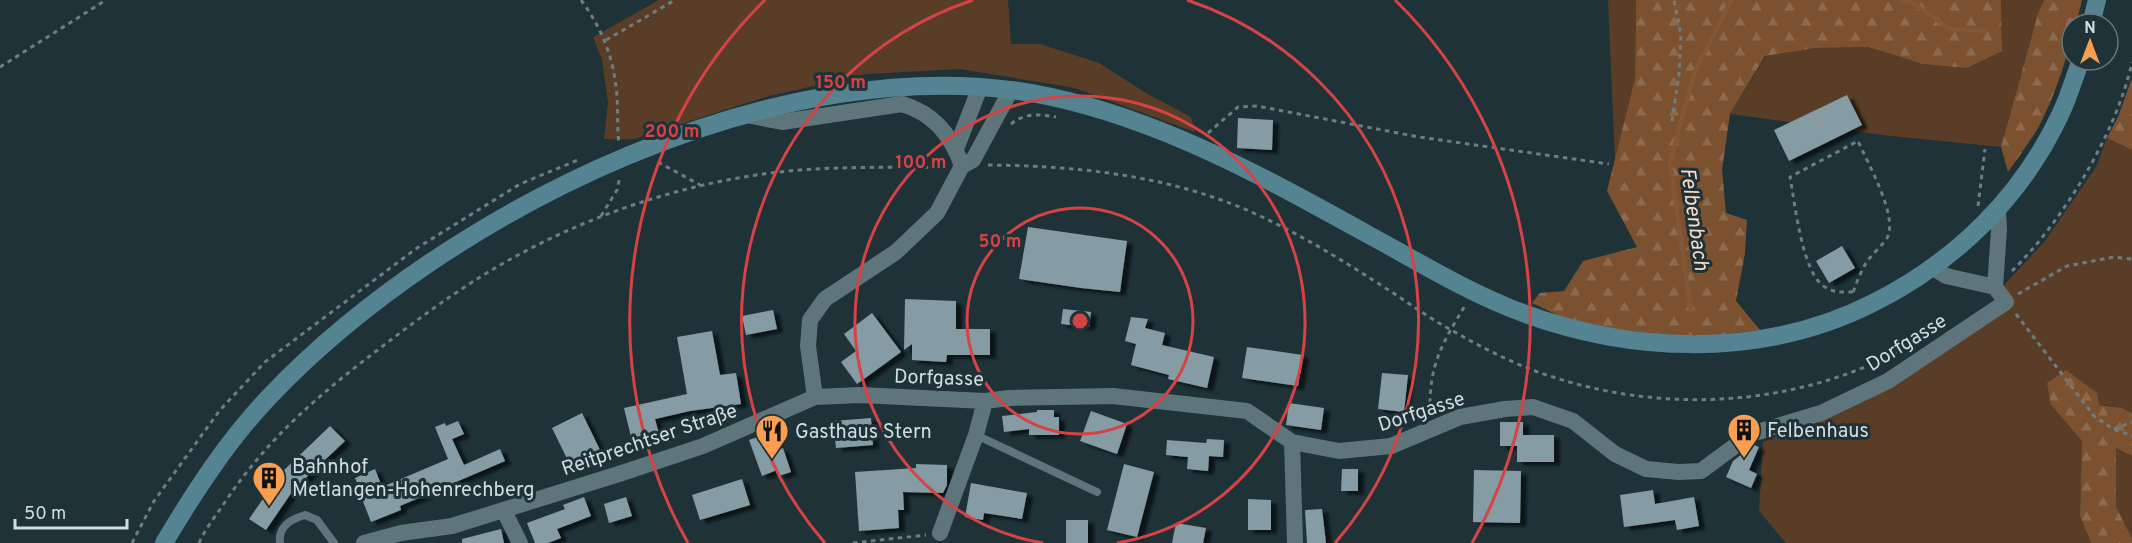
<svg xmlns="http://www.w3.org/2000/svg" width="2132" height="543" viewBox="0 0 2132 543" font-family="Overpass,sans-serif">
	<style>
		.green { fill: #593d27 }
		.forest { fill: url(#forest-firs) }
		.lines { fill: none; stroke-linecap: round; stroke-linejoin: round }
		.stream { stroke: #815735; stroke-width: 4.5 }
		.building { fill: #859ca4; filter: url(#shadow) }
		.path { stroke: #6d7e83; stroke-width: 3; stroke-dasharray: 4.5 4.5; stroke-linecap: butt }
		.lane { stroke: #5e757c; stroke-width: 8 }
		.street { stroke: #5e757c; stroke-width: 16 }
		.secondary { stroke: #548491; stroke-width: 18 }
		.ring { fill: none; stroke: #d54344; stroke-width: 3 }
		.labels { text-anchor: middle; stroke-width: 6; stroke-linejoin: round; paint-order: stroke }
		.street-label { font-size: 20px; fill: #d1dde1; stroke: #1e3238 }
		.poi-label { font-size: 20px; fill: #d1dde1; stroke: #1e3238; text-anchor: start }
		.water-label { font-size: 21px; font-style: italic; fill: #f8dcc7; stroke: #1e3238 }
		.centre { fill: #d54344; stroke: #1e3238; stroke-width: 3 }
		.ring-label { font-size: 18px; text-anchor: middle; font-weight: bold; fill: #d54344; stroke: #1e3238; stroke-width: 6; stroke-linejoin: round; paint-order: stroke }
	</style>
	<defs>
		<pattern id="forest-firs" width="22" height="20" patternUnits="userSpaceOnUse" patternTransform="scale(1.5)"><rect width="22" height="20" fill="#7b512f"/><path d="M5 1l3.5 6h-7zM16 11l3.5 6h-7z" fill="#8d6a4d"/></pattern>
		<filter id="shadow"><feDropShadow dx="6" dy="3.5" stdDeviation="1.5" flood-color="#0009"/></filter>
	</defs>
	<rect width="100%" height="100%" fill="#1e3238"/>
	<path class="green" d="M659 0H1008L1011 44H1040L1099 63 1146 93 1191 117 1195 132 1075 88 960 69 867 74 769 96 634 139H604L608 103 602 60 593 37Z
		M1608 0H1636L1635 78 1615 161Z
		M2001 0H2044L2038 13 2001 147 1891 136 1730 114 1766 56 1816 48 1868 47 1923 64 2002 51Z
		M2107 138 2132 150V413C2109 401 2077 405 2051 405L2082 441 2080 516 2091 543H1786L1759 511 1763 442 1863 401 2011 307 2005 289V284L2045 241 2096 167Z
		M2116 448 2132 456V538L2116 507Z"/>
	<path class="forest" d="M1636 0H2001L2002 51 1967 68 1923 64 1868 47 1816 48 1765 56 1730 114 1722 170 1726 213 1747 220 1745 253 1736 301 1760 330 1692 338 1639 336 1566 319 1532 303 1540 293 1564 291 1583 261 1637 247 1607 191 1635 78Z
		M2044 0H2082L2076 24H2072C2072 51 2051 105 2037 130 2028 144 2018 158 2008 172L2001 147 2038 13Z
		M2132 78V150L2107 138 2118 117Z
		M2066 370 2097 393 2099 405 2122 408 2132 413V456L2116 448V507L2132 538V543H2091L2080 516 2082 441 2051 405 2047 383Z"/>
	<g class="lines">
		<path class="stream" d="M1902 0 1910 1 1950 29 1985 31
			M1691 311 1670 163 1694 73 1731 0"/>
	</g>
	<path class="building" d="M1847 95 1862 125 1789 161 1774 130Z
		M1238 118 1273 120 1272 150 1237 148Z
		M1028 227 1127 241 1120 292 1081 288 1019 279Z
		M1842 246 1855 268 1829 283 1816 261Z
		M905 299 956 301V329H990V355H947L946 362 912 360V344L904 350Z
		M1063 309 1091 312 1089 327 1061 324Z
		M773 310 777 329 746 335 742 316Z
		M872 313 901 352 857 384 841 362 856 351 844 334Z
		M1131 317 1148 319 1145 328 1165 333 1162 345 1214 357 1207 388 1168 379 1169 375 1131 365 1136 344 1125 341Z
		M712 331 720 375 736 373 741 404 690 411 655 419 659 434 632 441 624 408 687 394 677 337Z
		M1247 347 1303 355 1298 386 1242 378Z
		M1382 373 1408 375 1404 412 1378 409Z
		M1289 403 1324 408 1321 430 1286 425Z
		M1037 410H1054V417H1059V435H1029V429L1004 432 1002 416 1037 412Z
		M1091 411 1127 424 1117 454 1080 441Z
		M582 413 602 454 572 469 552 428Z
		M871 418 873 445 836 448 833 421Z
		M458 421 464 434 452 439 464 465 500 449 505 461 400 506 401 510 371 522 362 499 364 498 355 478 375 469 382 487 448 459 435 427 445 423 446 426Z
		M1500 422H1523V435H1554V462H1517V446H1500Z
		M330 426 345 441 294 489 266 530 249 519 281 473Z
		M772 432 778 450 783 448 791 472 779 476 777 470 762 476 749 440Z
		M1207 439 1224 440 1223 457 1209 456 1208 471 1187 469 1188 457 1166 455 1167 440 1206 443Z
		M1754 445 1759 447 1749 470 1757 474 1751 488 1726 477 1733 461Z
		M916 464 947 465V485L943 493 903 492 904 510H898L899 528 859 531 855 472 916 468Z
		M1124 464 1154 472 1137 537 1107 530Z
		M1342 469H1358V491H1341Z
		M1474 470 1521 471 1520 523 1473 522Z
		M742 479 750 505 700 520 692 495Z
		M971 483 1027 493 1022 519 984 513 983 520 965 517Z
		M1653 490 1655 504 1694 497 1699 526 1677 530 1675 520 1624 527 1620 495Z
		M584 497 591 516 557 529 561 538 548 543H535L527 523 565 509 563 505Z
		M626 497 632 516 609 523 604 504Z
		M1248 499 1271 500V530H1248Z
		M1322 509 1326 543H1307L1305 510Z
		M1066 520H1088V543H1066Z
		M1176 523 1206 528 1203 543H1172Z
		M501 529 504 543H462V539Z"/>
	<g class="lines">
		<path class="path" d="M581 0C603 30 614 59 617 96 618 112 617 128 619 144
			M606 40 675 0
			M0 67 106 0
			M1672 121 1679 75 1681 35 1674 0
			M1011 124C1025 113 1039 114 1056 117
			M1208 133 1238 107 1257 106 1419 137 1609 164
			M658 162 702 186
			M988 165C1078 166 1166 175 1249 211 1297 232 1342 260 1387 289 1409 303 1430 319 1453 331 1486 350 1520 367 1556 378 1673 415 1803 405 1911 345
			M1978 206 1985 149
			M601 216 617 190 620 176
			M2012 271C2063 221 2117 132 2132 62
			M1853 292C1843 292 1834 293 1825 287 1802 274 1795 203 1790 177L1858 141C1867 162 1899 217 1887 238 1881 247 1872 254 1866 263 1861 272 1856 283 1853 293
			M2018 294 2067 266 2114 257 2132 259
			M2016 314 2094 416 2113 429 2132 436
			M1430 412C1429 364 1442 344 1466 304
			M2114 429 2132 422
			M132 543 154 501 220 410 265 362 417 248 520 184 578 160
			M199 543C205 529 215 517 223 505 262 446 307 405 362 362 410 325 458 288 511 259 584 218 668 189 750 176 815 165 881 168 946 167
			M853 543 926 535"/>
		<path class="lane" d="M976 435 1097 492
			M280 543C278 526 291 519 305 515L317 520 334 543"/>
		<path class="street" d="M747 115 782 122 902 104C933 113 952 136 962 166
			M956 149 980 87
			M962 166 973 160 1011 90
			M1933 268 1946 276 1995 287
			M1995 287 1999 230 1998 211
			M815 397 808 346 810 320 825 299 896 252 937 213 962 166
			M1292 442 1295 543
			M504 511 520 543
			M940 533 976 435 985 401
			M364 543 401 533 452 526 622 473 703 446 815 397 860 395 985 401 1009 398 1113 396 1247 411 1292 442 1339 451 1391 446 1460 417 1505 409 1533 407 1573 421 1615 454 1646 469 1679 472 1701 471 1751 434 1821 413 1888 381 2006 302 1995 287"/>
		<path class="secondary" d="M2091 24 2097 0
			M164 543C195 491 228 440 270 396 447 210 786 42 1047 96 1162 120 1266 178 1369 235 1415 260 1461 288 1510 308 1625 354 1760 360 1873 303 1955 262 2022 197 2061 113 2069 96 2074 78 2081 60"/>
	</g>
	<g class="ring">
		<circle cx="1080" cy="321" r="113"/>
		<path d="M1043 543A225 225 0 1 1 1117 543"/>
		<path d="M825 543A338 338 0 0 1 973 0M1187 0A338 338 0 0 1 1335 543"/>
		<path d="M688 543A450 450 0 0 1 765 0M1395 0A450 450 0 0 1 1472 543"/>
	</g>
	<defs>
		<g id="building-pin" transform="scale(1.725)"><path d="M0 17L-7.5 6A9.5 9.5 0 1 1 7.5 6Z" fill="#fa9f4f" stroke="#1e3238"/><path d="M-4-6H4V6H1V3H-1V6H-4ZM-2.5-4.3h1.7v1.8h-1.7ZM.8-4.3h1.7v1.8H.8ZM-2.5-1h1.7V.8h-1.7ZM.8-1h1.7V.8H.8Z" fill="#111"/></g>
		<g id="restaurant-pin" transform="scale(1.725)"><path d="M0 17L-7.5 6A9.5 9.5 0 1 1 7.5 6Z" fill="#fa9f4f" stroke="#1e3238"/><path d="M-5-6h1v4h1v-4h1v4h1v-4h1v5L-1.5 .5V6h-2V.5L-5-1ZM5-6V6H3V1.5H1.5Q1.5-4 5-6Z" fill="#111"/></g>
	</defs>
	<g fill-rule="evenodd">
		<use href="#building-pin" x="1744" y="430"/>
		<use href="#restaurant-pin" x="772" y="431"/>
		<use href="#building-pin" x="269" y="478"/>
	</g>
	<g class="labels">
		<g class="street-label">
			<text transform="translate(1906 342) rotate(-32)" y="7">Dorfgasse</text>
			<text transform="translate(939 377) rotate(2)" y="7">Dorfgasse</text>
			<text transform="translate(1421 411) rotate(-18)" y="7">Dorfgasse</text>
			<text transform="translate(649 439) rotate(-19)" y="7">Reitprechtser Straße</text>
		</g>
		<g class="poi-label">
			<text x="1767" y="437">Felbenhaus</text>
			<text x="795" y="438">Gasthaus Stern</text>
			<text x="292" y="473">Bahnhof<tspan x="292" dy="23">Metlangen-Hohenrechberg</tspan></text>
		</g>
		<g class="water-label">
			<text transform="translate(1695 219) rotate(82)" y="7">Felbenbach</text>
		</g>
	</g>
	<circle cx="1080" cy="321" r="9" class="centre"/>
	<g class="ring-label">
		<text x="841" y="88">150 m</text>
		<text x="672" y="137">200 m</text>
		<text x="921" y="168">100 m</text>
		<text x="1000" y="247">50 m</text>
	</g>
	<g transform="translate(2090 42)"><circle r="28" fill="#1e3238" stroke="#66767c" stroke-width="1.5"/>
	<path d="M0-4.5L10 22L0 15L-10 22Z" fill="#fa9f4f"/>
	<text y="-9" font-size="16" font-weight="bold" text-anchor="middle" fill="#d1dde1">N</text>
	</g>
	<path d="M15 519v9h112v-9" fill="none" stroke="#d1dde1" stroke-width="3"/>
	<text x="24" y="519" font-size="18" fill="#d1dde1" stroke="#1e3238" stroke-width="4.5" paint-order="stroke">50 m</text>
</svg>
